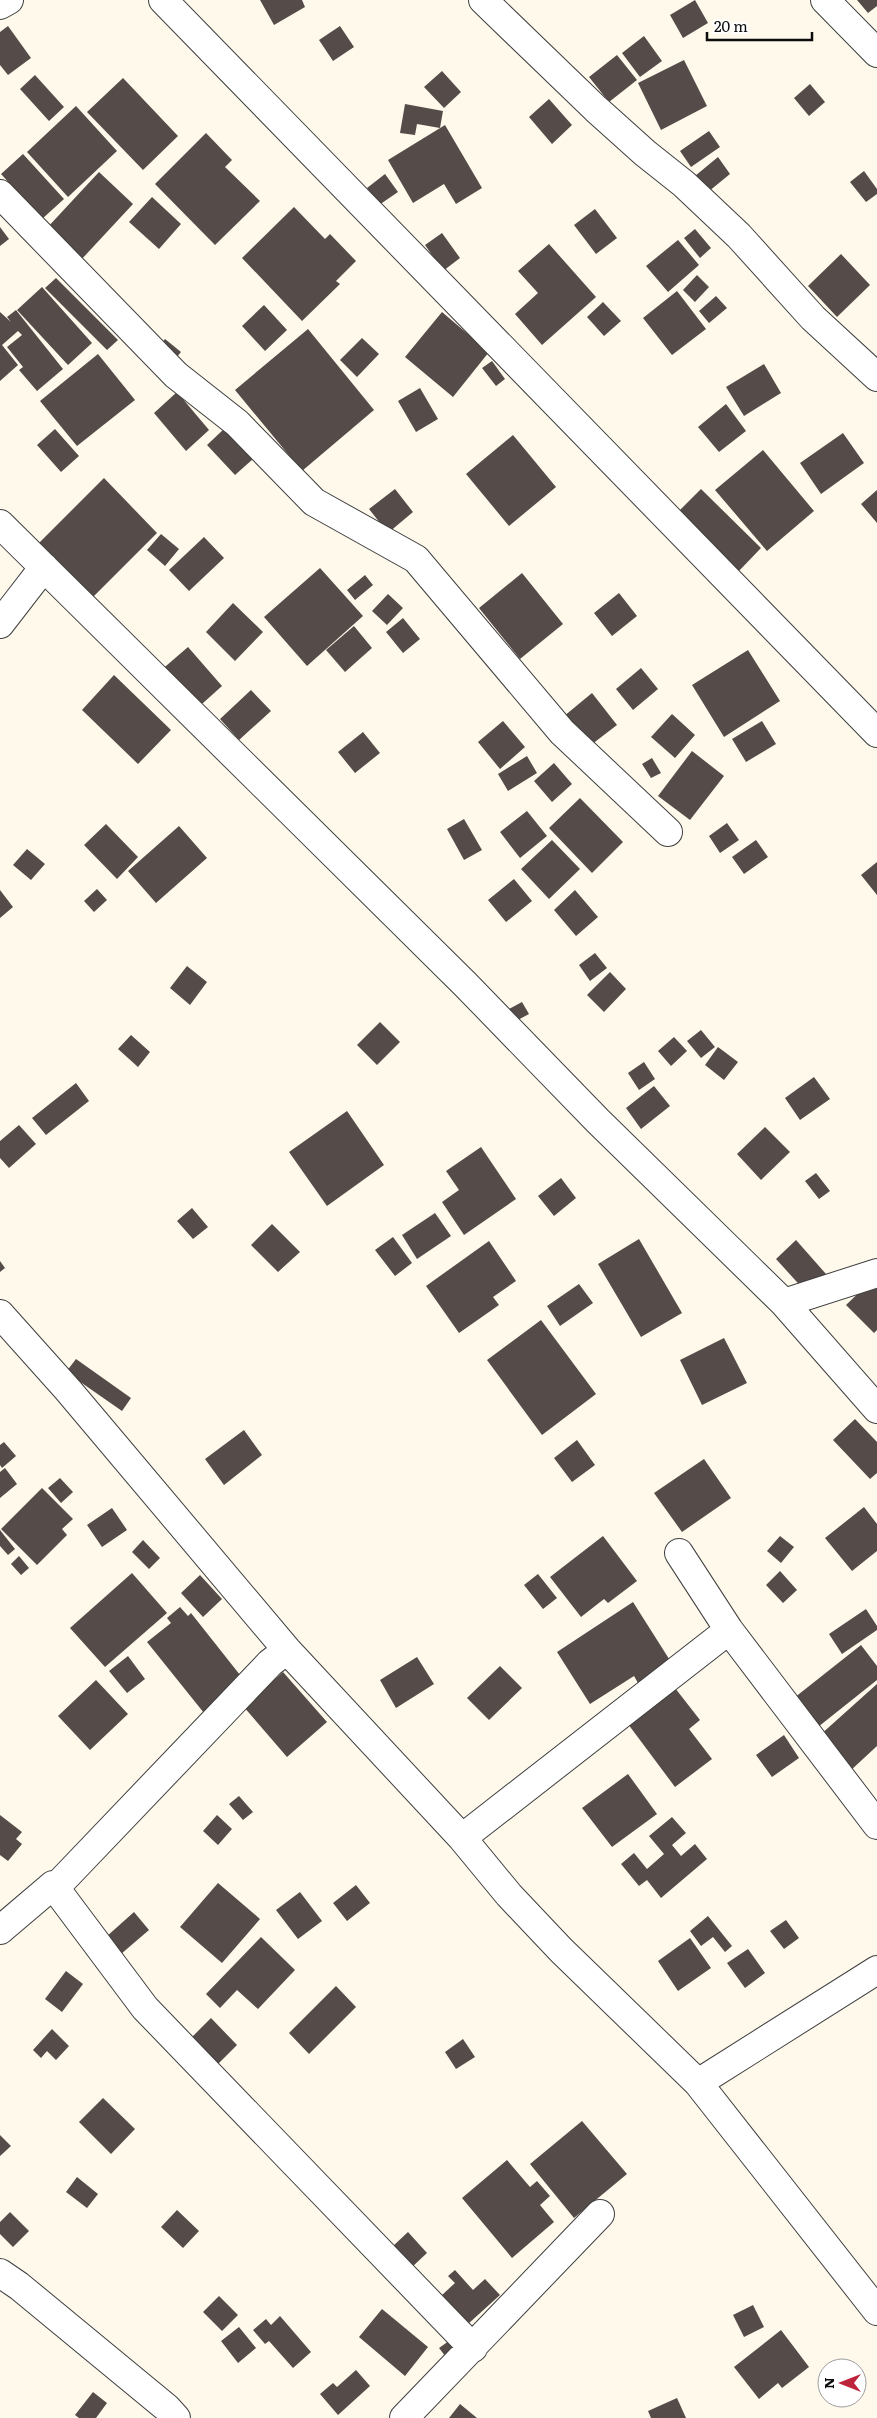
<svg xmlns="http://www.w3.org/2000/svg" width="877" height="2418" viewBox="0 0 877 2418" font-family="Literata,serif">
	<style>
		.building { fill: #554c49 }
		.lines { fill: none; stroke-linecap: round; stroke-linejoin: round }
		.minor-casing { stroke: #3f3f3f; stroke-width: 30 }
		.minor { stroke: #fff; stroke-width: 28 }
	</style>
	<rect width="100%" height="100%" fill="#fff9ec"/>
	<path class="building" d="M260 0H302L305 7 274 25Z
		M695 0 708 23 683 38 670 15Z
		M857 0H877V6L868 13Z
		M8 26 31 58 8 75 0 65V32Z
		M340 26 354 47 333 61 319 40Z
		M644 36 662 61 640 77 622 53Z
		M617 55 637 80 609 102 589 77Z
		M684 60 707 106 661 130 638 83Z
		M442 71 461 92 444 108 424 87Z
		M35 75 64 107 49 121 20 89Z
		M123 78 178 136 143 170 87 112Z
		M810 84 825 102 809 116 794 98Z
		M549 99 572 125 552 144 529 117Z
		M405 104 443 111 440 128 417 124 415 135 400 133Z
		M76 106 117 151 68 197 27 152Z
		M445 125 482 188 456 204 444 184 413 203 388 160Z
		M709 131 720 147 691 167 680 151Z
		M206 133 232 160 225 167 260 201 215 245 155 184Z
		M23 154 64 199 42 219 1 174Z
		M718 157 730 174 708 192 695 176Z
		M864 171 877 189V194L866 202 850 182Z
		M99 172 133 204 80 261 46 229Z
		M385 174 398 192 379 205 367 188Z
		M152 197 181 224 159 249 129 222Z
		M294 207 325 239 330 234 356 261 336 281 340 284 302 321 242 258Z
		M595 209 617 238 596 254 574 225Z
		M0 227 9 239 0 246Z
		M695 229 711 248 700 258 684 238Z
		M442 233 460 258 443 271 425 245Z
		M678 240 699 265 668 292 646 266Z
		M549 244 596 297 542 345 515 314 538 293 518 271Z
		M841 254 870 285 837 317 808 286Z
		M697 275 709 287 695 302 683 290Z
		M56 278 118 340 107 350 45 288Z
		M42 287 92 343 68 365 17 310Z
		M677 291 706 329 672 355 643 318Z
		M716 296 727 308 709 323 699 311Z
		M603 302 621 321 604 336 587 317Z
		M264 305 287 330 265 351 242 326Z
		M16 310 63 369 37 391 19 370 23 367 7 347 22 335 18 331 2 345 18 365 0 381V312L11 322 7 317Z
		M442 312 489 352 453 397 405 357Z
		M308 329 374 410 302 471 235 390Z
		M362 338 379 354 357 377 340 360Z
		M165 339 181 352 172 363 156 350Z
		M98 354 135 400 77 446 40 401Z
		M492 361 505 379 496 386 482 368Z
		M764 364 781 393 744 416 726 387Z
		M420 388 438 419 416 432 398 401Z
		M177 392 209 430 186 451 154 413Z
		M726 404 746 431 719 452 698 427Z
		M225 428 253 459 235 475 207 445Z
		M55 429 79 456 61 472 37 445Z
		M843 433 864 463 821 494 800 463Z
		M513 435 556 487 509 526 466 474Z
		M763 450 814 511 767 551 715 490Z
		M104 478 157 533 89 601 35 547Z
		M395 489 413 512 388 533 369 509Z
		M701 489 761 548 737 573 677 513Z
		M877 490V523L861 504Z
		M161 534 179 549 165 566 147 550Z
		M204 537 224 558 189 591 169 570Z
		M320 568 363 616 307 666 264 617Z
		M522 573 563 624 520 659 479 608Z
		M365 575 373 585 355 600 347 590Z
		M619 593 637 616 612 636 594 613Z
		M388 594 403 608 387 625 372 611Z
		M233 603 263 632 235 661 206 632Z
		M403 618 420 639 403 653 386 632Z
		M354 626 372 648 345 672 326 650Z
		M188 647 222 686 193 712 159 672Z
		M748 650 780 701 724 737 692 685Z
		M641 668 658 689 633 710 616 689Z
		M114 675 171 730 138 764 82 710Z
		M251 690 271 711 239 740 220 719Z
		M592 693 617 725 587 748 563 717Z
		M672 714 695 735 675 758 651 737Z
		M503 721 525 747 500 769 478 742Z
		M762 721 776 744 746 762 732 739Z
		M363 732 380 753 355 773 338 752Z
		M692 751 724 776 690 820 658 796Z
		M527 756 537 773 508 791 498 774Z
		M652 758 661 773 651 778 642 764Z
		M554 763 572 784 552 802 534 781Z
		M580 798 623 842 592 873 549 828Z
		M527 811 547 836 520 858 500 832Z
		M464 819 482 850 464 860 447 829Z
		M727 823 739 840 720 853 709 836Z
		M106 824 138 857 117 879 84 845Z
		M179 826 207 858 156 903 128 871Z
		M552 840 580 869 549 899 521 869Z
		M756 840 768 857 744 874 732 857Z
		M27 849 45 864 31 880 13 865Z
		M877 862V895L861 875Z
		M514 879 532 901 506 922 488 900Z
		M97 889 107 900 94 912 84 901Z
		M0 890 13 907 0 918Z
		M575 890 598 917 576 936 554 910Z
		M595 953 607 968 590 981 579 965Z
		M187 966 207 982 190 1005 170 988Z
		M610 972 626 989 604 1012 587 995Z
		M522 1002 529 1014 516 1021 509 1009Z
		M380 1022 400 1042 377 1065 357 1045Z
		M701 1030 715 1047 701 1058 687 1041Z
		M131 1035 150 1052 138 1067 118 1049Z
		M674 1037 687 1051 671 1066 658 1051Z
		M718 1047 738 1062 724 1080 705 1065Z
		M644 1062 655 1079 639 1090 628 1073Z
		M814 1077 830 1099 800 1120 785 1098Z
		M76 1083 89 1101 46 1135 32 1118Z
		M654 1086 670 1106 641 1129 626 1108Z
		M347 1111 384 1165 327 1206 289 1152Z
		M19 1125 36 1144 9 1168 0 1158V1141Z
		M765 1127 790 1152 761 1180 737 1154Z
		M481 1147 516 1199 464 1235 442 1202 459 1190 446 1171Z
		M816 1173 830 1191 819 1199 805 1181Z
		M561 1178 576 1198 554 1216 538 1196Z
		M192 1208 208 1227 193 1239 177 1221Z
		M435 1213 451 1236 417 1259 402 1235Z
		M272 1224 300 1252 278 1272 251 1245Z
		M393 1237 412 1263 395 1276 375 1250Z
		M639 1239 682 1313 641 1337 598 1264Z
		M796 1240 826 1274 806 1292 776 1259Z
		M489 1241 516 1281 493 1297 499 1305 459 1333 426 1286Z
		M0 1261 5 1268 0 1272Z
		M872 1280 877 1285V1330L874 1333 846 1305Z
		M579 1284 593 1303 560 1326 547 1306Z
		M541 1320 596 1394 542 1435 487 1360Z
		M724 1338 747 1383 702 1405 680 1360Z
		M76 1359 131 1398 122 1411 66 1372Z
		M855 1419 877 1442V1473L870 1479 833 1440Z
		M244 1430 262 1455 224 1485 205 1459Z
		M577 1440 595 1465 572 1482 554 1458Z
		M4 1442 16 1456 2 1468 0 1465V1445Z
		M704 1459 731 1498 682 1532 654 1493Z
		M5 1468 17 1484 0 1498V1472Z
		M60 1478 73 1492 61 1503 48 1488Z
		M42 1488 73 1519 62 1529 67 1535 37 1565 1 1529Z
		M864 1507 877 1524V1551L852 1571 825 1538Z
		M112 1508 127 1530 102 1547 87 1525Z
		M0 1530 15 1549 8 1555 0 1546Z
		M603 1536 637 1581 608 1603 604 1599 581 1617 550 1577Z
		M780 1536 794 1547 781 1563 767 1551Z
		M143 1540 160 1558 149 1569 132 1552Z
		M19 1556 29 1568 21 1575 11 1564Z
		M780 1571 797 1590 783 1603 766 1585Z
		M132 1573 167 1613 105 1667 70 1628Z
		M538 1574 557 1598 543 1609 524 1585Z
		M200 1575 222 1599 203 1617 181 1593Z
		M633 1602 671 1662 638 1683 634 1676 590 1704 557 1652Z
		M180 1607 188 1616 191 1613 244 1680 204 1713 147 1642 171 1623 167 1618Z
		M866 1609 877 1626V1630L842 1654 829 1634Z
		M861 1645 877 1666V1680L818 1727 794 1698Z
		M128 1656 145 1679 127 1693 109 1671Z
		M417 1657 434 1684 396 1708 380 1680Z
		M500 1666 522 1688 489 1720 467 1698Z
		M283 1672 327 1722 287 1757 243 1706Z
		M96 1680 128 1714 90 1750 58 1716Z
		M877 1684V1746L850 1771 819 1736Z
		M675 1688 700 1720 689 1729 712 1759 675 1787 628 1724Z
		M784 1735 799 1758 772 1777 756 1755Z
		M628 1774 657 1814 612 1847 582 1808Z
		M239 1796 253 1812 243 1820 229 1804Z
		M0 1815 22 1832 16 1839 22 1844 8 1861 0 1855Z
		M217 1815 232 1829 218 1845 203 1831Z
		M672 1817 686 1833 672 1845 681 1856 695 1844 707 1859 661 1898 647 1880 639 1886 621 1864 634 1853 647 1869 664 1854 649 1836Z
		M218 1883 260 1919 222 1963 180 1927Z
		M356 1885 370 1903 347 1921 333 1903Z
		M300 1892 322 1921 298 1939 276 1910Z
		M134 1912 149 1930 121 1954 106 1937Z
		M708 1916 732 1946 725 1952 713 1937 701 1946 690 1931Z
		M786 1920 799 1938 784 1949 770 1931Z
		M261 1937 295 1970 258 2009 237 1990 220 2008 206 1994Z
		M690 1938 711 1968 678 1991 658 1961Z
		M748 1949 765 1973 745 1988 727 1963Z
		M66 1971 83 1984 62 2012 45 1999Z
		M336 1986 356 2007 309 2054 289 2033Z
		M211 2018 237 2045 218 2064 192 2037Z
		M52 2029 69 2046 56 2060 47 2051 41 2058 33 2050Z
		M463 2039 475 2057 456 2069 445 2052Z
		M103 2098 135 2129 111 2154 79 2122Z
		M582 2121 627 2174 574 2218 530 2164Z
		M0 2135 11 2146 0 2156Z
		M507 2160 530 2187 537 2181 550 2196 540 2205 554 2222 512 2258 462 2198Z
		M77 2177 98 2194 87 2208 66 2192Z
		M177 2210 199 2231 183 2248 161 2227Z
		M10 2212 29 2231 13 2247 0 2234V2222Z
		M408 2232 427 2253 412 2267 392 2247Z
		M455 2270 473 2290 485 2279 500 2295 468 2324 442 2295 455 2283 448 2276Z
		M219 2296 238 2315 222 2331 203 2312Z
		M753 2305 764 2327 744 2337 733 2315Z
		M382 2309 428 2347 405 2376 359 2337Z
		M280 2316 311 2352 293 2368 269 2341 265 2344 253 2330 266 2319 271 2325Z
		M239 2327 256 2348 238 2363 221 2341Z
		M781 2330 809 2367 782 2388 778 2383 759 2399 734 2367Z
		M453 2338 462 2350 449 2361 439 2348Z
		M356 2370 370 2386 338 2415 320 2394 333 2383 337 2387Z
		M93 2392 107 2403 96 2418H79L75 2415Z
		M677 2398 686 2418H651L648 2411Z
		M460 2404 477 2418H449Z"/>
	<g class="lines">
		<g class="minor-casing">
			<path id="minor" d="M163 0 877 733
				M483 0 596 109 645 153 684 184 739 236 813 318 877 377
				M825 0 877 53
				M0 5 9 0
				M0 194 176 375 237 423 314 502 416 559 562 732 668 832
				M0 524 465 984 598 1121 784 1303 877 1409
				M0 624 44 567
				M784 1303 877 1273
				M0 1314 68 1390 287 1650 462 1838 509 1895 561 1950 698 2083 877 2311
				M679 1553 729 1630 877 1825
				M462 1838 729 1630
				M53 1885 145 2008 473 2348
				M0 1930 53 1885 55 1888 270 1663 287 1650
				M698 2083 877 1970
				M0 2273 19 2286 167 2408 176 2418
				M404 2418 600 2214"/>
		</g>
		<use href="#minor" class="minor"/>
	</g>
	<g transform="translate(842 2383) rotate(270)"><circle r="24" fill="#ffffff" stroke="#9e9e9e"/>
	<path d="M0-4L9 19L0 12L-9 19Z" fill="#bd243c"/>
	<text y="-8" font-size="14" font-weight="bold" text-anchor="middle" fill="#0c0c0c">N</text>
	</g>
	<path d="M707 32v8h105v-8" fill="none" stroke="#0c0c0c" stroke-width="2.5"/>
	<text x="714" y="32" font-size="15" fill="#0c0c0c" stroke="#ffffff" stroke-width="4" paint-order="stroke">20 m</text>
</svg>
